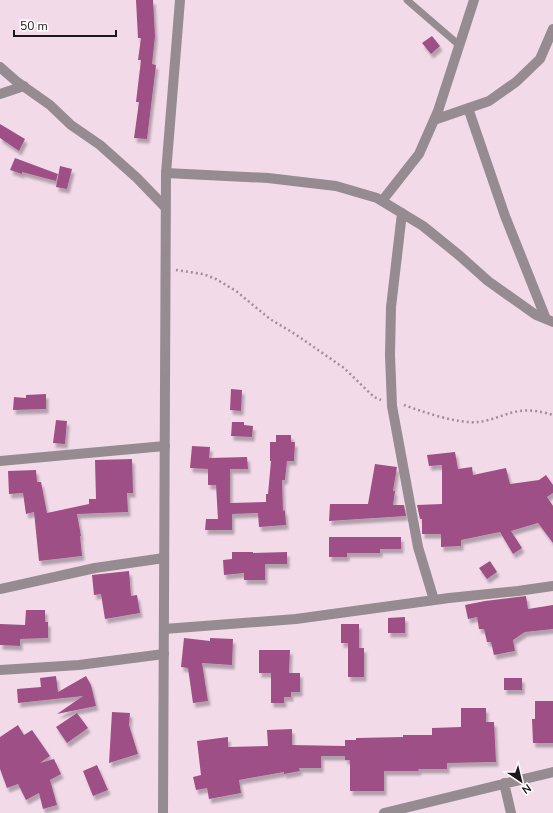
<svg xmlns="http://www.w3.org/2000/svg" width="553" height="813" viewBox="0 0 553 813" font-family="'Nunito Sans',sans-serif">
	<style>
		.building { fill: #9e5085; filter: url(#shadow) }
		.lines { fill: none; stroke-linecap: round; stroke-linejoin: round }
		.path { stroke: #a08f9a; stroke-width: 2.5; stroke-dasharray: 2 3; stroke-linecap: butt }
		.service { stroke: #958b91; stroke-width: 7 }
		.minor { stroke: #958b91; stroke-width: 10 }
		.tertiary { stroke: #958b91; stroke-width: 10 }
	</style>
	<defs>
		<filter id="shadow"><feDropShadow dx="2.5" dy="4.5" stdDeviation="1" flood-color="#0004"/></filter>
	</defs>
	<rect width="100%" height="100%" fill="#f2dae9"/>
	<path class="building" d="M136 0H153L155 36 152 64 156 65 147 139 134 138 139 102H136L141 60H138L141 38H138Z
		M432 36 440 46 431 54 422 43Z
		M0 124 25 139 19 151 0 138Z
		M15 158 58 174 56 181 22 172V174L10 170Z
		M60 166 72 169 67 189 56 187Z
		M231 389 242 390 241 411 230 410Z
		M46 394V409L13 410 14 397 26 398V395Z
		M56 420 67 421 65 444 53 443Z
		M232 422H244V425L253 426 252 437 231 436Z
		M276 435H291V442H295L294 461H287L285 480H282L283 511 285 510 286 525 259 527 258 513 232 514V530H205L206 519H218L216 485H208V469L190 468 192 446 210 447 209 458 247 457 248 469H230V503L266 502V494H268L271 461H270V442H276Z
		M455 452 458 469 472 467 473 475 506 468 510 484 539 480 546 475 553 485V493L547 497 553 506V543L538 523 511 531 522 548 513 554 500 532 461 540V546L441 547V534H422V519H420L417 505 442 504V465L429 466 427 455Z
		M132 459 133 493H127L128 512 77 514 81 536H80L82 556 39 561 34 512 26 514 23 493 9 494 8 471 36 470 37 482H41L47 513 89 504V499H96L95 460Z
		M375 464 397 467 393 491H395L393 505H404L406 516 329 521 330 504H368Z
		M329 537H401V549H380V553H347V557H329Z
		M232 552H253V553L287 552V564H265V580H244V573L224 575 223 560 232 559Z
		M490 561 497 572 487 579 479 568Z
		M129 571 131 596 137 595 140 613 105 619 101 594 94 595 92 575Z
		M526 596 528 609 553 605V629L525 632 513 640 515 651 494 655 491 642H487L484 629H479L477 617 468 619 465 605 485 601Z
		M26 610H45V622H48V638L20 639V646L0 645V624L25 625Z
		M405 617V633H388V618Z
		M341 624H359V648H364V677H348V643H341Z
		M184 638 210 641V638L233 639 232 665 202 663 208 701 193 703 188 668 181 667Z
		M259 650H290L289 673H300V692H291V697H284V703H271V673H259Z
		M56 676 58 692 86 676 91 685 96 706 57 714 83 696 18 703 17 689 41 687 40 678Z
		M504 678H522V690H504Z
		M535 701H553V743H533L532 719H535Z
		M461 708H486V722H494L496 762 447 763V769H418L419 771H384V791H350V760H345V756H321V768H299L300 771 284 774V772L239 780 241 793 209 799 207 788 196 790 193 777 201 775 197 741 228 737V747L268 746 267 730 292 729V745L345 746V740H356V738L403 737V735H432V728L461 727Z
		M112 712 130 713 129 725 138 754 109 763Z
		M77 713 88 728 67 743 56 727Z
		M18 725 24 735 32 730 50 756 40 763 54 759 61 774 50 780 57 805 43 809 39 793 26 800 18 784 7 788 0 769V737Z
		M97 765 108 790 93 796 83 771Z"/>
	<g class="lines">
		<path class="path" d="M176 270 203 274 216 279 236 291 270 319 295 334 344 368 374 397 381 400
			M404 405C423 412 458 424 478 422 490 421 502 415 514 412 527 409 541 411 553 415"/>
		<path class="service" d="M407 0 459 45"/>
		<path class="minor" d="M0 67 16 81 50 105 71 125 100 145 137 178 165 207
			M0 94 24 86
			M468 108 505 216 546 319
			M434 120 489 101 516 82 540 59 553 29
			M166 173 268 178 336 186 377 198 423 226 460 256 488 281 536 315 553 322
			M382 201 419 154 438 111 474 0
			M402 213 391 307 390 355 392 406 418 547 434 600
			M0 461 165 446
			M0 589 95 568 164 558
			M164 629 296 619 449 598 518 591 553 586
			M0 670 79 665 164 654
			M504 783 511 813
			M384 813 553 772"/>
		<path class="tertiary" d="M163 813 166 173 180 0"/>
	</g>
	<g transform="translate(521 781) rotate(145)" stroke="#ffffff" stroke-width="3" paint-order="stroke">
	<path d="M0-3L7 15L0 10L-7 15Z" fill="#1e161b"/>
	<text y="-6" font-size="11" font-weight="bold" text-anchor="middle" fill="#1e161b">N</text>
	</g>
	<path d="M14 30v6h102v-6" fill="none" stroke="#1e161b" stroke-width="2"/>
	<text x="20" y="30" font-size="12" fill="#1e161b" stroke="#ffffff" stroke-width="3" paint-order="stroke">50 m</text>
</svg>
